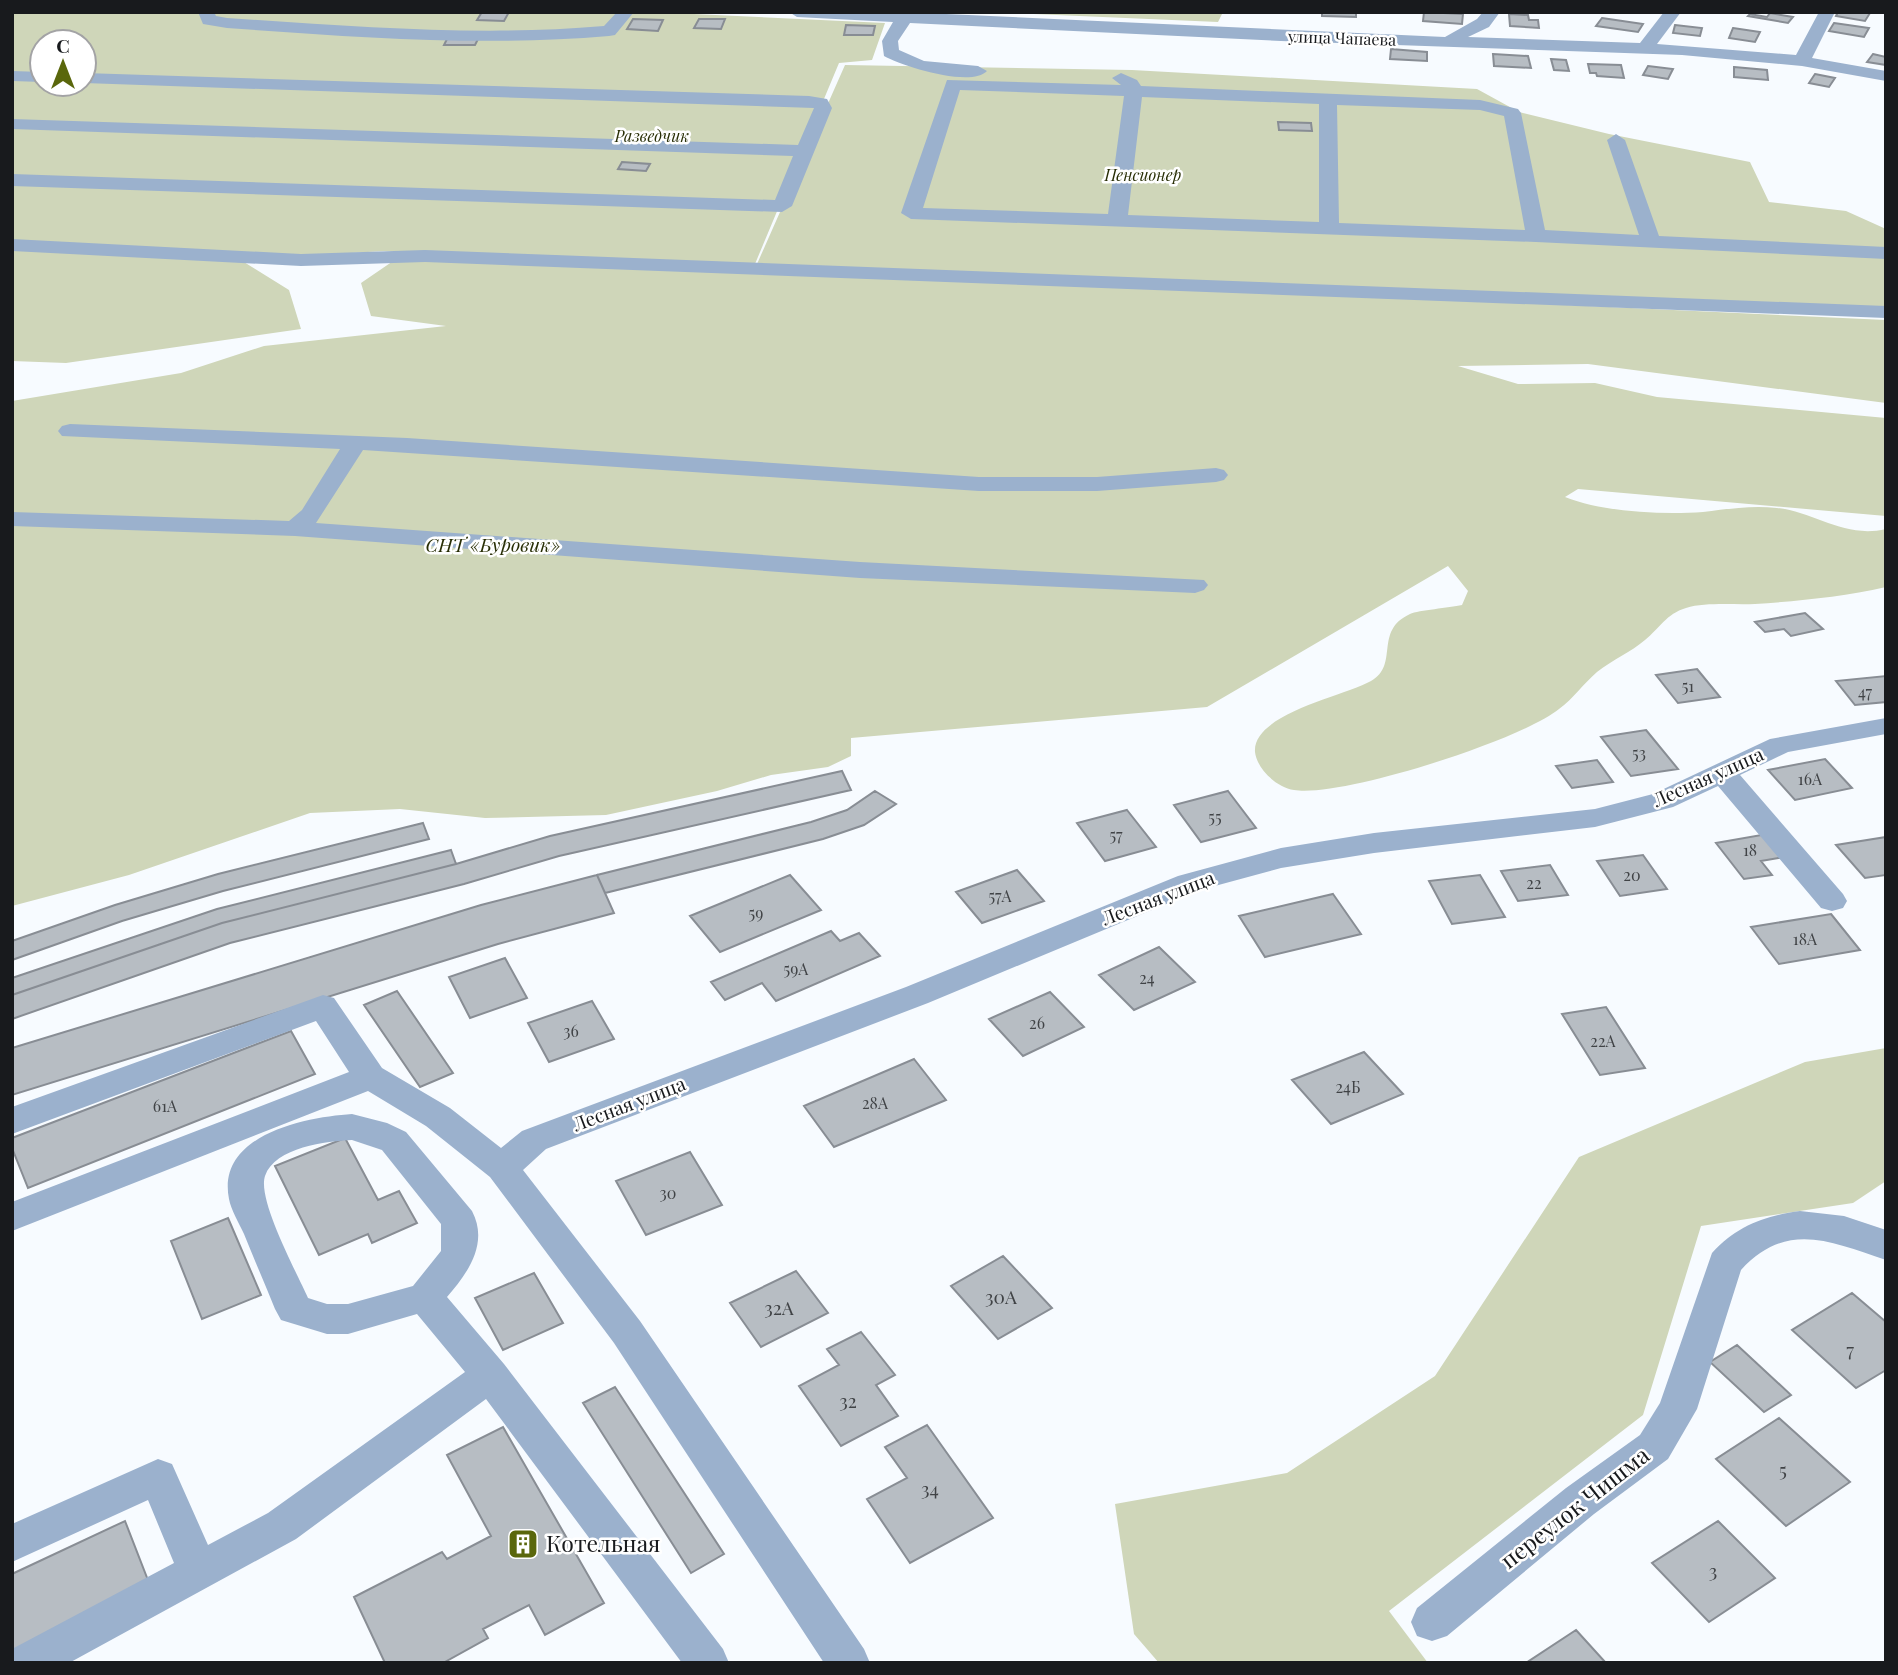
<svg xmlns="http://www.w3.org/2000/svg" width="1898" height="1675" viewBox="0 0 1898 1675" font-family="'Playfair Display',serif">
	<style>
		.green { fill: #cfd6b9; fill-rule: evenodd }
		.building { fill: #b7bdc3; stroke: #888d94; stroke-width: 2 }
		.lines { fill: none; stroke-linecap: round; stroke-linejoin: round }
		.minor { fill: #9bb1cd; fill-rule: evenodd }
		.labels { text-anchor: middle; stroke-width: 5; stroke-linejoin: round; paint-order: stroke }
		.far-street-label { font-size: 16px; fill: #181a1d; stroke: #fff }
		.far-park-label { font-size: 16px; font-style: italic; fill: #282e05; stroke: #fff }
		.number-label { font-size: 16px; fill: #404346 }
		.park-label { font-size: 19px; font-style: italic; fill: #282e05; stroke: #fff }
		.street-label { font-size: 19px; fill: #181a1d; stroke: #fff }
		.near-number-label { font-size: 19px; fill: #404346 }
		.near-street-label { font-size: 23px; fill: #181a1d; stroke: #fff }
		.near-poi-label { font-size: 23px; fill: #181a1d; stroke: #fff; text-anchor: start }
	</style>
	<rect width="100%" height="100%" fill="#f7fbff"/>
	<path class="green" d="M12 12H651L885 23 872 60 839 63 755 264 384 251 303 256 12 240ZM42 42H84V84H42Z
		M989 12H1223L1218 22Z
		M845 65 1132 70 1477 89 1519 112 1609 134 1750 162 1769 202 1846 211 1886 229V307L757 264Z
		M12 249 239 259 289 290 301 329 66 363 12 361Z
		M399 257 1097 283 1886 320V403L1588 364 1458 366 1518 384 1595 383 1657 397 1886 418V516L1578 489 1565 497C1602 512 1662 515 1703 512 1728 509 1752 505 1777 508 1815 512 1845 539 1886 529V587C1842 597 1799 601 1755 604 1733 605 1706 602 1686 608 1666 614 1660 628 1645 640 1631 652 1612 660 1597 672 1583 684 1573 699 1559 709 1521 740 1341 798 1294 790 1276 787 1257 769 1255 752 1252 714 1344 696 1371 681 1400 665 1373 631 1410 614 1419 610 1449 608 1462 605L1468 591 1448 566 1207 707 851 738V756L828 767 771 775 717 791 606 815 485 818 400 809 310 813 129 875 12 906V401L181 373 264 346 446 326 371 316 361 283Z
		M1886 1048V1181L1853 1203 1701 1226 1643 1415 1389 1611 1428 1663H1159L1134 1634 1115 1504 1287 1473 1435 1376 1579 1157 1805 1062Z"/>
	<path class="building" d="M482 12H509L504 21 477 20Z
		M1322 12H1356V17L1322 16Z
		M1424 12 1463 14 1462 24 1423 21Z
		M1838 12H1868L1870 13 1865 21 1836 16Z
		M1770 13 1793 17 1788 23 1748 16 1750 14 1767 17Z
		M1509 14 1528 15 1529 20H1538L1539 28 1510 26Z
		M1602 18 1643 24 1638 32 1596 26Z
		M633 19 663 20 658 31 627 29Z
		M699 19H725L721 29 694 28Z
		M1834 23 1869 28 1864 37 1829 31Z
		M846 25 875 26 873 35H844Z
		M1675 25 1702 28 1700 36 1673 33Z
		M1733 28 1760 32 1755 42 1729 38Z
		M447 39H478L475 45H444Z
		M1391 49 1427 52V61L1390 59Z
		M1493 54 1528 56 1531 68 1494 66Z
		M1873 54 1886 57V65L1867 62Z
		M1551 59 1566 60 1569 71 1554 70Z
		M1588 64 1621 65 1624 78 1597 76 1596 73H1590Z
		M1648 66 1673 69 1668 79 1643 75Z
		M1734 67 1767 70 1768 80 1734 77Z
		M1815 74 1835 78 1829 87 1809 83Z
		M1278 122 1311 123 1312 131 1279 130Z
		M622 162 650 164 646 171 618 169Z
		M1805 613 1823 629 1791 636 1784 629 1765 632 1755 622Z
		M1697 669 1720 697 1678 703 1656 675Z
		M1886 676V702L1855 705 1836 681Z
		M1646 730 1678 769 1631 776 1601 737Z
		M1825 759 1852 788 1795 800 1768 770Z
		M1597 760 1613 782 1572 788 1556 766Z
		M842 771 851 790 559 856 464 884 230 943 12 1019V995L222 923 456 864 550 836Z
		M875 791 896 804 864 825 823 839 605 893 597 875 811 822 847 810Z
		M1228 791 1256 828 1201 842 1174 805Z
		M1127 810 1156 847 1105 861 1077 823Z
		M423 823 429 839 223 891 122 921 12 960V941L115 905 218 874Z
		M1767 834 1785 857 1761 861 1772 875 1744 879 1716 843Z
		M1886 837V875L1865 878 1836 845Z
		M451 850 456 864 222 923 12 995V978L217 909Z
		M1643 855 1667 889 1620 896 1597 861Z
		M1550 865 1568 895 1518 901 1501 871Z
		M1017 870 1044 901 982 923 956 892Z
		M597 875 614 913 498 944 12 1095V1048L481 905Z
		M790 875 821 910 720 952 690 916Z
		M1480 875 1505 917 1452 924 1429 881Z
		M1333 894 1361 934 1265 957 1239 916Z
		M1831 914 1860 950 1779 964 1751 927Z
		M831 931 840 941 859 933 880 956 776 1001 762 983 725 1000 711 982Z
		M1159 947 1195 982 1134 1010 1099 975Z
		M505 958 527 998 470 1018 449 977Z
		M397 991 453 1073 420 1087 364 1005Z
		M1050 992 1084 1027 1023 1056 989 1019Z
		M592 1001 614 1039 549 1062 528 1023Z
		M1606 1007 1645 1068 1600 1075 1562 1014Z
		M291 1031 315 1074 28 1188 12 1148V1138Z
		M1364 1052 1403 1094 1331 1124 1292 1080Z
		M914 1059 946 1100 834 1147 804 1106Z
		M345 1138 378 1200 399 1191 417 1223 372 1243 368 1234 319 1255 275 1166Z
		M690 1152 722 1205 646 1235 616 1181Z
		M228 1218 261 1295 202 1319 171 1241Z
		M1003 1256 1052 1308 998 1339 951 1286Z
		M796 1271 828 1313 761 1347 730 1303Z
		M534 1273 563 1323 503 1350 475 1298Z
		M1852 1293 1886 1322V1370L1856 1388 1792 1330Z
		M861 1332 895 1375 876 1385 898 1416 841 1446 799 1386 839 1365 827 1349Z
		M1737 1345 1791 1395 1764 1412 1710 1362Z
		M615 1387 724 1554 691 1573 583 1403Z
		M1779 1418 1850 1482 1786 1526 1716 1459Z
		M927 1425 993 1518 910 1563 867 1499 907 1478 885 1447Z
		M503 1427 604 1603 545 1635 529 1605 483 1629 488 1638 443 1663H385L354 1597 442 1552 447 1559 491 1536 447 1455Z
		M125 1521 151 1588 12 1656V1574Z
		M1718 1521 1775 1578 1709 1622 1652 1563Z
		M1576 1630 1606 1663H1526Z"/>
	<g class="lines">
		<path class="minor" d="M198 12H214L216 16 227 18C353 26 478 37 604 26L617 12H634L615 35 609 36C481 47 355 37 227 28L203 24Z
			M789 12H902L1445 37 1477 19 1483 12H1500L1489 27 1468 37 1640 43 1664 12H1681L1657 44 1796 55 1819 12H1835L1812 58 1886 71V81L1802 66 1682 55 1281 41 910 23 898 41 899 50 924 61 978 66 987 71C971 88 902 66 884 56L882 41 893 22 797 17Z
			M12 71 42 72V82L12 81Z
			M84 73 809 96 827 99 832 108 792 206 782 212 12 186V174L775 200 793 156 12 129V119L798 145 814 108 84 83Z
			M1121 73 1137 80 1141 86 1480 100 1518 109 1521 113 1545 230 1639 235 1607 140 1616 134 1625 140 1659 236 1886 247V259L1536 242 911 219 901 213 947 80 1121 85 1112 78ZM960 90 1124 96 1108 214 923 208ZM1142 97 1319 104V222L1128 215ZM1337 105 1480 110 1504 116 1525 230 1339 223Z
			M12 239 301 254 425 250 1886 306V318L425 262 301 266 12 251Z
			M70 424 407 438 979 477H1097L1216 468 1224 470 1228 475 1224 480 1216 482 1097 491H979L363 450 316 523 860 562 1204 580 1208 585 1204 590 1195 593 860 578 295 536 12 526V512L289 521 302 510 340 449 62 436 58 431 62 426Z
			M1886 718V734L1788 752 1740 775 1843 894 1847 901 1843 908 1832 911 1821 908 1718 786 1673 807 1595 827 1374 853 1281 868 1200 890 928 1003 546 1149 523 1170 640 1321 864 1649 870 1663H824L614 1343 490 1177 426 1126 368 1091 12 1231V1202L349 1072 316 1021 12 1134V1107L323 995 334 998 382 1068 450 1108 501 1148 522 1131 906 987 1178 876 1281 848 1374 833 1595 809 1653 794 1770 739Z
			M352 1114 387 1123 406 1132 472 1211C489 1243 468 1273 447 1297L504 1364 723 1649 729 1663H682L486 1399 296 1539 69 1663H12V1649L174 1563 148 1500 12 1562V1524L158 1459 172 1464 208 1545 268 1513 465 1372 417 1314 348 1334H327L281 1320 275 1309C265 1284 254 1259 244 1234 239 1223 231 1210 229 1199 216 1134 307 1117 352 1114ZM352 1140 382 1150 441 1224V1251L413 1286 348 1304H327L308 1298C297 1273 257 1200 265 1176 275 1147 327 1141 352 1140Z
			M1800 1211 1844 1216 1886 1230V1260C1831 1242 1787 1220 1741 1270L1697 1409 1668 1459 1594 1514 1447 1636 1432 1641 1417 1636 1411 1622 1417 1608 1566 1488 1640 1435 1660 1403 1712 1253C1737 1226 1764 1216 1800 1211Z"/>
	</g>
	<defs>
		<g id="building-square" transform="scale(1.575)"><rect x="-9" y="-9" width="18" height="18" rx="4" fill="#5a670c" stroke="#fff"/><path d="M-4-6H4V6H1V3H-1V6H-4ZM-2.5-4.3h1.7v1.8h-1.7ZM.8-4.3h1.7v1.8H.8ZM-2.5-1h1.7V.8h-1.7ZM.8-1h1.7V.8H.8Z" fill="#fff"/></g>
	</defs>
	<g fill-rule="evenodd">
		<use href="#building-square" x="523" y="1544"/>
	</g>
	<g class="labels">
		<g class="far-street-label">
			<text transform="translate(1342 38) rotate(2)" y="6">улица Чапаева</text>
		</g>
		<g class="far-park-label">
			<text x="652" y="142">Разведчик</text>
			<text x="1143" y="181">Пенсионер</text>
		</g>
		<g class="number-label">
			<text x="1688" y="692">51</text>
			<text x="1865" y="698">47</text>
			<text x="1639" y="759">53</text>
			<text x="1810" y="785">16А</text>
			<text x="1215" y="823">55</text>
			<text x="1116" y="841">57</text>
			<text x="1750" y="856">18</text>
			<text x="1632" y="881">20</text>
			<text x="1534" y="889">22</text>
			<text x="1000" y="902">57А</text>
			<text x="756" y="919">59</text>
			<text x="1805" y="945">18А</text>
			<text x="796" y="975">59А</text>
			<text x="1147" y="984">24</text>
			<text x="1037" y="1029">26</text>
			<text x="571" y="1037">36</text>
			<text x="1603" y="1047">22А</text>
			<text x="1348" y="1093">24Б</text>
			<text x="875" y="1109">28А</text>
			<text x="165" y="1112">61А</text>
			<text x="668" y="1199">30</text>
		</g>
		<g class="park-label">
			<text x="493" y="552">СНТ «Буровик»</text>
		</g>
		<g class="street-label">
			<text transform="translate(1708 777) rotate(-24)" y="7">Лесная улица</text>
			<text transform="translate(1158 898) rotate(-21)" y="7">Лесная улица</text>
			<text transform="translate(629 1104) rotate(-21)" y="7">Лесная улица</text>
		</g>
		<g class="near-number-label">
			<text x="1001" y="1304">30А</text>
			<text x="779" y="1315">32А</text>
			<text x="1850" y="1357">7</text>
			<text x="848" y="1408">32</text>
			<text x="1783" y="1477">5</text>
			<text x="930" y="1496">34</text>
			<text x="1713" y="1578">3</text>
		</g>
		<g class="near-street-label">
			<text transform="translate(1575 1508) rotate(-38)" y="8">переулок Чишма</text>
		</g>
		<g class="near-poi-label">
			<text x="546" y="1552">Котельная</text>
		</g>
	</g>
	<rect width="1898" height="1675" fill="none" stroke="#181a1d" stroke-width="28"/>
	<g transform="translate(63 63)"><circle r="33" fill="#ffffff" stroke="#a3a3a5" stroke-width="2"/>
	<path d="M0-5L12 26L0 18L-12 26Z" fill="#5a670c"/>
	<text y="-10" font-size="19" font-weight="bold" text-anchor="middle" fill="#181a1d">С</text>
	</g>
</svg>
